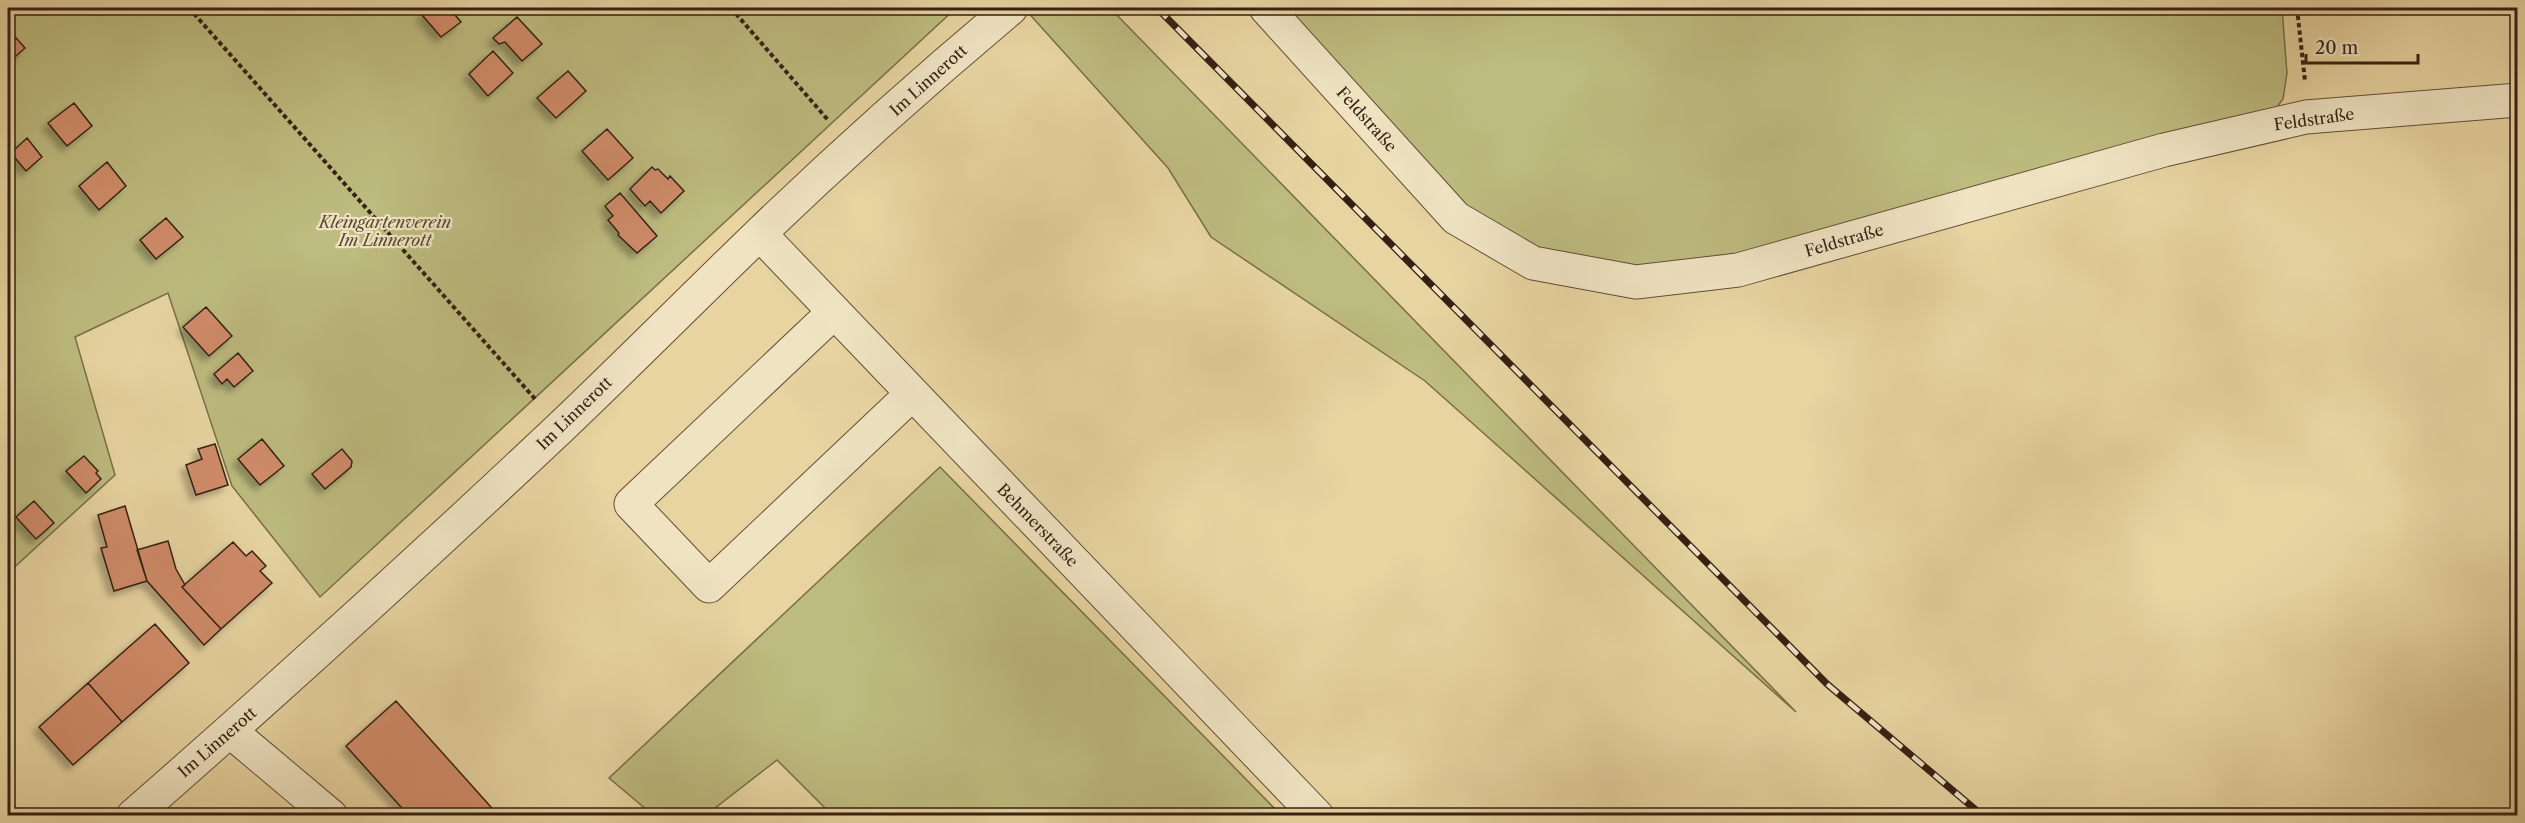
<svg xmlns="http://www.w3.org/2000/svg" width="2525" height="823" viewBox="0 0 2525 823" font-family="'Libre Caslon Text',serif">
	<style>
		.green { fill: #bdbb7f; stroke: #796e49; stroke-width: 1.5 }
		.building { fill: #d08c6a; stroke: #352113; stroke-width: 1.5; filter: url(#shadow) }
		.lines { fill: none; stroke-linecap: round; stroke-linejoin: round }
		.minor-casing { stroke: #624e36; stroke-width: 35 }
		.path { stroke: #352113; stroke-width: 4; stroke-dasharray: 4.5 3; stroke-linecap: butt }
		.minor { stroke: #efe3c2; stroke-width: 33 }
		.rail-casing { stroke: #352113; stroke-width: 7 }
		.rail { stroke: #efe3c2; stroke-width: 4.5; stroke-dasharray: 14; stroke-linecap: butt }
		.labels { text-anchor: middle; stroke-width: 4.5; stroke-linejoin: round; paint-order: stroke }
		.street-label { font-size: 16px; fill: #352113; stroke: #efe3c2 }
		.park-label { font-size: 16px; font-style: italic; fill: #57482e; stroke: #efe3c2 }
	</style>
	<defs>
		<filter id="shadow"><feDropShadow dx="-5.5" dy="5.5" stdDeviation="3" flood-color="#0004"/></filter>
	</defs>
	<rect width="100%" height="100%" fill="#e7d4a1"/>
	<filter id="stains"><feTurbulence type="fractalNoise" baseFrequency=".00333" numOctaves="4"/><feColorMatrix values="0 0 0 0 .2 0 0 0 0 .09 0 0 0 0 .02 0 0 0 .5 -.17"/></filter>
	<radialGradient id="worn" r=".72"><stop offset=".6" stop-color="#630" stop-opacity="0"/><stop offset="1" stop-color="#630" stop-opacity=".3"/></radialGradient>
	<path class="green" d="M8 8H956L320 597 232 486 168 293 75 337 115 475 8 573Z
		M1024 8H1110L1796 712 1425 381 1211 237 1168 168Z
		M1284 8H2282L2287 73 2283 99 2274 111 1722 263 1656 268 1533 251 1451 196Z
		M940 467 1281 815H832L777 760 706 815H653L609 778Z"/>
	<path class="building" d="M431 8H449L461 22 441 37 422 15Z
		M517 17 542 44 522 61 505 42 499 44 493 38Z
		M9 30 25 48 8 63V32Z
		M493 51 513 73 488 96 469 74Z
		M568 71 586 91 556 118 537 98Z
		M74 103 92 126 67 146 48 123Z
		M607 129 633 158 608 180 582 151Z
		M27 138 42 157 26 171 11 153Z
		M107 162 126 186 99 210 79 186Z
		M652 167 655 170 658 169 668 179 670 176 684 191 661 213 650 201 645 206 630 189Z
		M620 193 657 236 637 253 618 235 619 233 608 220 613 216 605 206Z
		M166 218 183 237 156 259 140 240Z
		M206 307 232 336 209 356 183 327Z
		M238 353 253 371 234 387 227 379 222 384 214 374Z
		M262 439 284 466 260 485 238 459Z
		M215 444 228 485 196 495 186 465 202 459 198 449Z
		M342 449 352 461 351 467 325 489 312 474Z
		M84 456 98 471 96 473 101 479 86 493 66 471Z
		M34 501 54 523 36 539 16 517Z
		M125 506 147 581 114 591 101 548 107 547 98 515Z
		M168 541 176 569 185 585 182 587 221 629 204 645 147 581 137 550Z
		M233 542 246 556 252 551 266 566 260 571 272 583 221 629 182 587Z
		M155 624 189 663 122 722 88 683Z
		M88 683 122 722 73 765 39 727Z
		M396 701 499 816H409L346 746Z
		M8 798 22 816H8Z"/>
	<g class="lines">
		<g class="minor-casing">
			<path id="minor" d="M1266 8 1456 218 1533 263 1636 282 1738 270 2164 150 2306 117 2518 100
				M760 234 1317 816
				M833 313 631 504 709 586 912 394
				M230 731 331 816
				M133 816C278 689 420 560 560 428 626 365 691 300 757 236 839 157 924 81 1011 8"/>
		</g>
		<path class="path" d="M189 8 536 400
			M731 8 828 120
			M2297 8 2305 81"/>
		<use href="#minor" class="minor"/>
		<g class="rail-casing">
			<path id="rail" d="M1157 8 1827 684 1983 816"/>
		</g>
		<use href="#rail" class="rail"/>
	</g>
	<g class="labels">
		<g class="street-label">
			<text transform="translate(928 80) rotate(-42)" y="6">Im Linnerott</text>
			<text transform="translate(1367 119) rotate(48)" y="6">Feldstraße</text>
			<text transform="translate(2314 119) rotate(-8)" y="6">Feldstraße</text>
			<text transform="translate(1844 240) rotate(-16)" y="6">Feldstraße</text>
			<text transform="translate(574 413) rotate(-44)" y="6">Im Linnerott</text>
			<text transform="translate(1038 525) rotate(46)" y="6">Behmerstraße</text>
			<text transform="translate(217 742) rotate(-41)" y="6">Im Linnerott</text>
		</g>
		<g class="park-label">
			<text x="385" y="228">Kleingartenverein<tspan x="385" dy="18">Im Linnerott</tspan></text>
		</g>
	</g>
	<rect width="2525" height="823" fill="none" stroke="#e7d4a1" stroke-width="30"/>
	<rect x="9" y="9" width="2507" height="805" fill="none" stroke="#352113" stroke-width="3"/>
	<rect x="15" y="15" width="2495" height="793" fill="none" stroke="#352113" stroke-width="1.5"/>
	<path d="M2306 54v9h112v-9" fill="none" stroke="#352113" stroke-width="3"/>
	<text x="2315" y="54" font-size="18" fill="#352113" stroke="#efe3c2" stroke-width="4.5" paint-order="stroke">20 m</text>
	<rect width="100%" height="100%" filter="url(#stains)"/>
	<rect width="100%" height="100%" fill="url(#worn)"/>
</svg>
